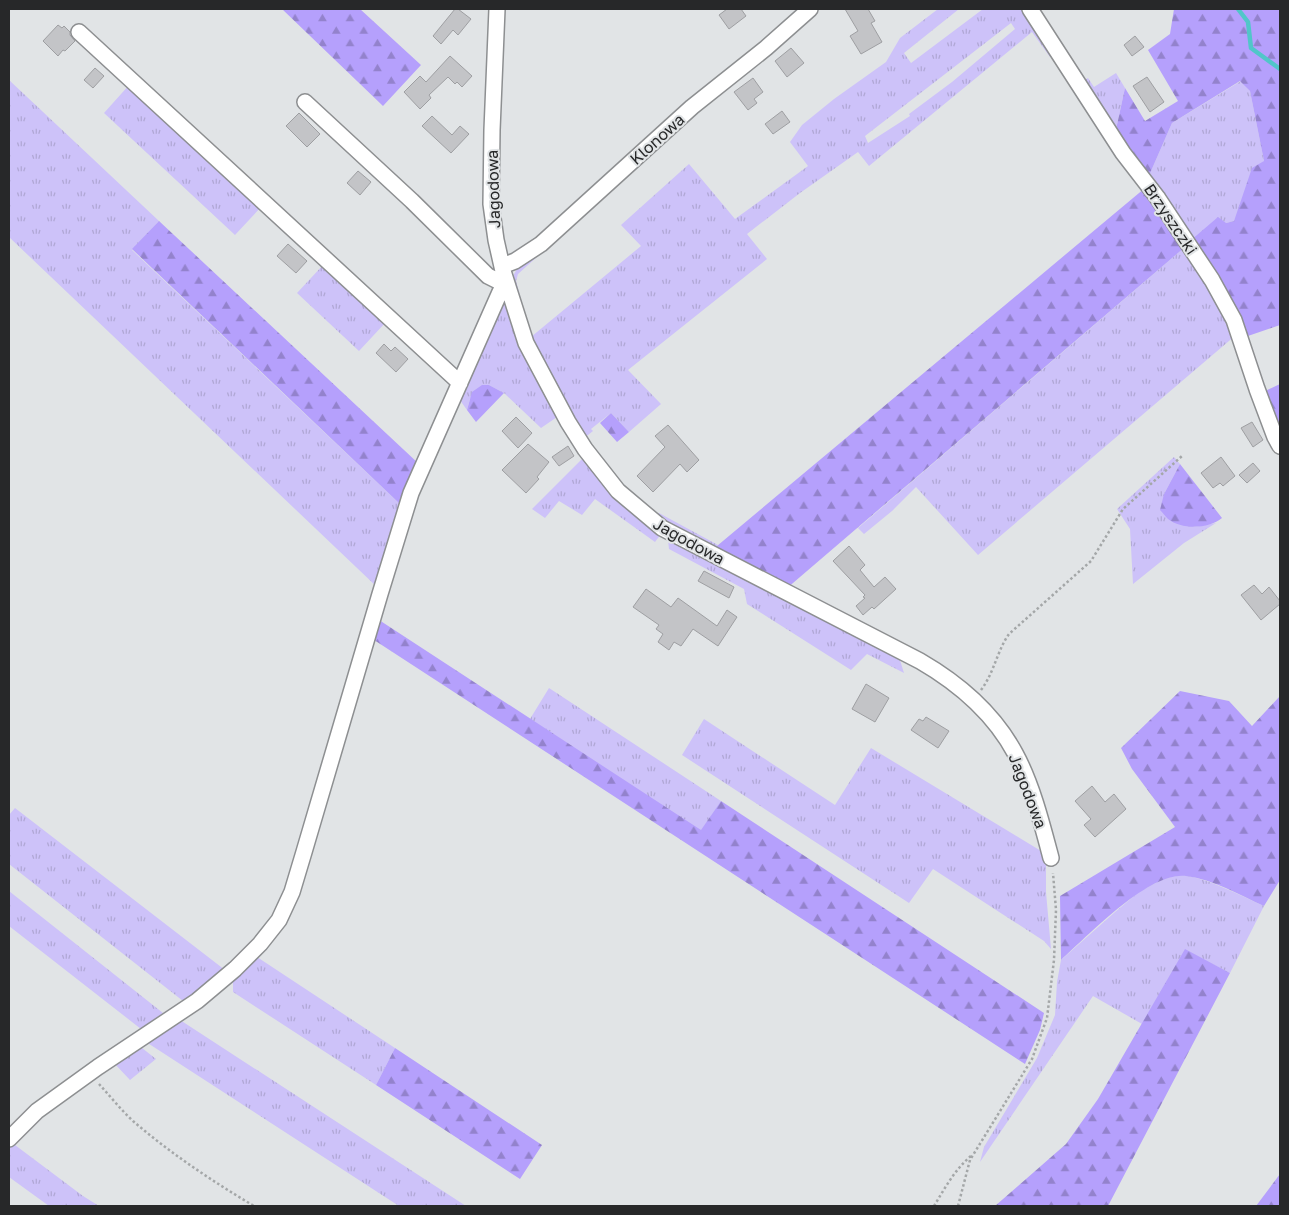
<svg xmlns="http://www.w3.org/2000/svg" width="1289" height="1215" viewBox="0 0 1289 1215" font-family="'Golos Text',sans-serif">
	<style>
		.grass { fill: url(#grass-tufts); fill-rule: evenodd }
		.forest { fill: url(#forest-firs) }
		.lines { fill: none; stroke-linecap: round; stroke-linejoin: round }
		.stream { stroke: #51c6c9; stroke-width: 4.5 }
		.building { fill: #c3c4c7; stroke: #9e9fa2 }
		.minor-casing { stroke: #8d8f91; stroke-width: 18 }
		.path { stroke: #a4a7a8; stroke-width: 2.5; stroke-dasharray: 2.5 2.5; stroke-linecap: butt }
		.minor { stroke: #fff; stroke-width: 15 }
		.labels { text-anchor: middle; stroke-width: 4; stroke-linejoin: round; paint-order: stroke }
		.street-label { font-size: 16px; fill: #272829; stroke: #e1e4e6 }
	</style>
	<defs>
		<pattern id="grass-tufts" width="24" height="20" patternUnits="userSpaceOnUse" patternTransform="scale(1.25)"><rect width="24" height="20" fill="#cdc2f9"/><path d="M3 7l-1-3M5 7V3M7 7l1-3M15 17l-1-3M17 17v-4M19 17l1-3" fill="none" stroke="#b0a7d5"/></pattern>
		<pattern id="forest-firs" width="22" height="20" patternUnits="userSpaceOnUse" patternTransform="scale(1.25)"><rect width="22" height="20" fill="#b5a0fc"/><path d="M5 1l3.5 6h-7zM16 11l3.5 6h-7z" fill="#9382cc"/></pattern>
	</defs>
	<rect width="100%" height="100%" fill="#e1e4e6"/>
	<path class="grass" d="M938 9H959L904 53 911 63 983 9H1026L1054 54 1050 57 1032 32 869 166 858 152 800 193 747 234 767 259 628 370 661 404 629 432 611 413 591 429 593 431 583 439 536 357 511 280 519 265 668 139 518 274 516 281 531 337 641 246 621 225 689 164 735 219 808 166 790 142 802 125 834 99 886 62 900 38ZM1011 23 1015 29 952 82 909 114 910 116 868 143 865 136Z
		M1116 73 1125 88 1115 134 1081 82 1088 78 1094 87Z
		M9 80 159 221 132 250 401 505 393 524 377 587 9 237Z
		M1241 81 1250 91 1264 161 1234 221 1226 223 1190 241 1148 178 1172 123Z
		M130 84 262 206 235 235 104 113Z
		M1185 247 1236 335 978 555 916 487 892 511 864 534 858 528Z
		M324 264 386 322 359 351 297 293Z
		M501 295 507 297 560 415 541 428 504 393 489 385 470 399 467 410 457 396Z
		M585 456 661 534 655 542 595 499 582 515 559 501 545 518 532 509Z
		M1174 457 1180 464 1164 494 1194 527 1216 523 1184 543 1133 584 1130 529 1117 509Z
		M659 513 718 545 711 551 656 516Z
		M670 538 899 657 904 673 867 654 851 670 747 604 744 589 669 549 668 540Z
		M549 688 721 801 701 831 530 719Z
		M704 719 835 805 871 748 1046 854V892L1051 949 1044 941 933 869 909 903 682 755Z
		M15 808 225 970 183 1001 9 864V815Z
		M1183 875C1212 880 1237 894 1264 906L1230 973 1185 950 1142 1024 1093 996 980 1162 984 1147 1037 1058 1055 1015 1057 982 1061 960 1115 912 1140 891 1166 878Z
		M9 891 163 1013 141 1029 9 926Z
		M254 955 395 1048 376 1085 233 992V983L230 978Z
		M177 1018 466 1206H399L143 1040Z
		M137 1044 156 1059 130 1080 113 1062Z
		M11 1142 83 1196 99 1206H49L9 1177V1145Z"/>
	<path class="forest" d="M282 9H360L421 65 383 106Z
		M1174 9H1280V325L1245 337 1190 241 1218 217 1226 223 1234 221 1252 168 1264 161 1250 91 1240 81 1172 123 1148 178 1115 134 1125 88 1145 121 1178 101 1148 50 1170 34Z
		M1145 188 1185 247 786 589 711 551Z
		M159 221 419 464 401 505 132 249Z
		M1280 384V439L1263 392Z
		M482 385H489L504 393 476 422 467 410 472 392Z
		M611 413 629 432 617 442 600 423Z
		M1180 464 1222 518C1209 529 1182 530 1168 519 1165 516 1163 513 1160 510L1164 494Z
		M376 618 701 830 721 801 1044 1013 1040 1030 1025 1064 371 638Z
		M1180 691 1229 701 1252 726 1280 696V880L1264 906C1239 895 1213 879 1186 876 1148 872 1089 935 1061 960L1060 896 1175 827 1132 769 1121 748Z
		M1185 949 1230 973 1108 1206H995L1066 1144 1098 1099Z
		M395 1048 542 1145 520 1179 376 1085Z
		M1280 1174V1206H1256Z"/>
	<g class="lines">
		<path class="stream" d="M1238 9 1248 22 1251 48 1280 69"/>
	</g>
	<path class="building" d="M455 9H458L471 19 458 35 453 30 441 44 433 36Z
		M727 9H741L746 16 729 29 719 15Z
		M845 9H868L875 21 871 23 882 42 861 54 850 36 858 31Z
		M58 25 62 28 64 26 70 32V35L75 41 65 51 63 50 58 56 43 41Z
		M1135 36 1144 47 1132 56 1124 45Z
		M791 48 804 63 787 77 775 61Z
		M450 56 472 76 462 87 457 82 455 84 448 77 429 95 431 98 420 109 404 92 420 76 426 82Z
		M95 68 104 76 93 88 84 80Z
		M1147 77 1164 102 1150 112 1133 86Z
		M753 78 763 92 754 99 757 103 748 110 734 92Z
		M782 111 790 122 773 134 765 124Z
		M299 113 320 134 307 147 286 126Z
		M432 116 452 135 460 126 469 134 451 153 422 126Z
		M358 171 371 182 360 195 347 183Z
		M288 244 307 261 296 273 277 256Z
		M384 344 391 351 395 347 408 359 396 372 376 353Z
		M516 417 532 433 518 448 502 431Z
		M1252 422 1263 440 1253 447 1241 428Z
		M668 425 699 460 687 472 680 464 653 492 637 476 665 447 655 436Z
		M528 444 549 462 537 477 539 479 526 493 502 470Z
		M568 446 574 456 559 466 552 457Z
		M1221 457 1235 476 1223 486 1220 483 1213 488 1201 473Z
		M1253 463 1260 471 1247 483 1239 475Z
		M849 546 865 565 860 570 874 587 885 577 896 589 874 609 872 607 863 615 856 606 865 598 863 597 865 595 833 561Z
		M704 571 734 587 729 598 698 581Z
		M1254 585 1262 594 1269 587 1280 601V604L1261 620 1241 595Z
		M646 589 671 607 678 598 717 626 727 610 737 617 718 646 693 629 681 646 674 642 669 650 658 642 663 634 656 629 659 625 633 607Z
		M866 684 889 698 875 722 852 709Z
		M926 717 949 731 938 748 911 730 919 719 923 721Z
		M1092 786 1105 802 1114 794 1126 809 1095 837 1084 825 1091 819 1075 801Z"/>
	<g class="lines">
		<g class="minor-casing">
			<path id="minor" d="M497 9 492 130 491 204 496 240 503 271 526 343 568 422 585 449 618 491 662 528 920 661C958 683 994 714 1015 753 1032 784 1042 824 1051 858
				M1030 9 1123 153 1157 197 1212 280 1234 320 1257 389 1275 437 1280 446
				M79 32 460 383
				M305 102 412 201 488 276 504 284
				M502 266 515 261 541 244 692 107 766 48 810 9
				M9 1139 37 1111 98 1067 197 1001 235 969 260 944 279 920 292 892 304 852 380 594 411 493 500 292 506 282"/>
		</g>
		<path class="path" d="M981 690C994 673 997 651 1009 634L1091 561 1123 509 1182 456
			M99 1084C110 1096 121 1110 133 1121 170 1153 212 1181 254 1206
			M934 1206C945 1188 955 1169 972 1155
			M958 1206 970 1160 1032 1059 1047 1018 1054 960 1056 910 1053 873"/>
		<use href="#minor" class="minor"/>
	</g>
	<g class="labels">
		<g class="street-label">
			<text transform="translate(657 139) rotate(-42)" y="6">Klonowa</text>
			<text transform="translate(493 189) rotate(-92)" y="6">Jagodowa</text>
			<text transform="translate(1171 219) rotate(56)" y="6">Brzyszczki</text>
			<text transform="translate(689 541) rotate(29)" y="6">Jagodowa</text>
			<text transform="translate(1028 791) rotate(69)" y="6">Jagodowa</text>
		</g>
	</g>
	<rect width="1289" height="1215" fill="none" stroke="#272829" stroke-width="20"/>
</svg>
